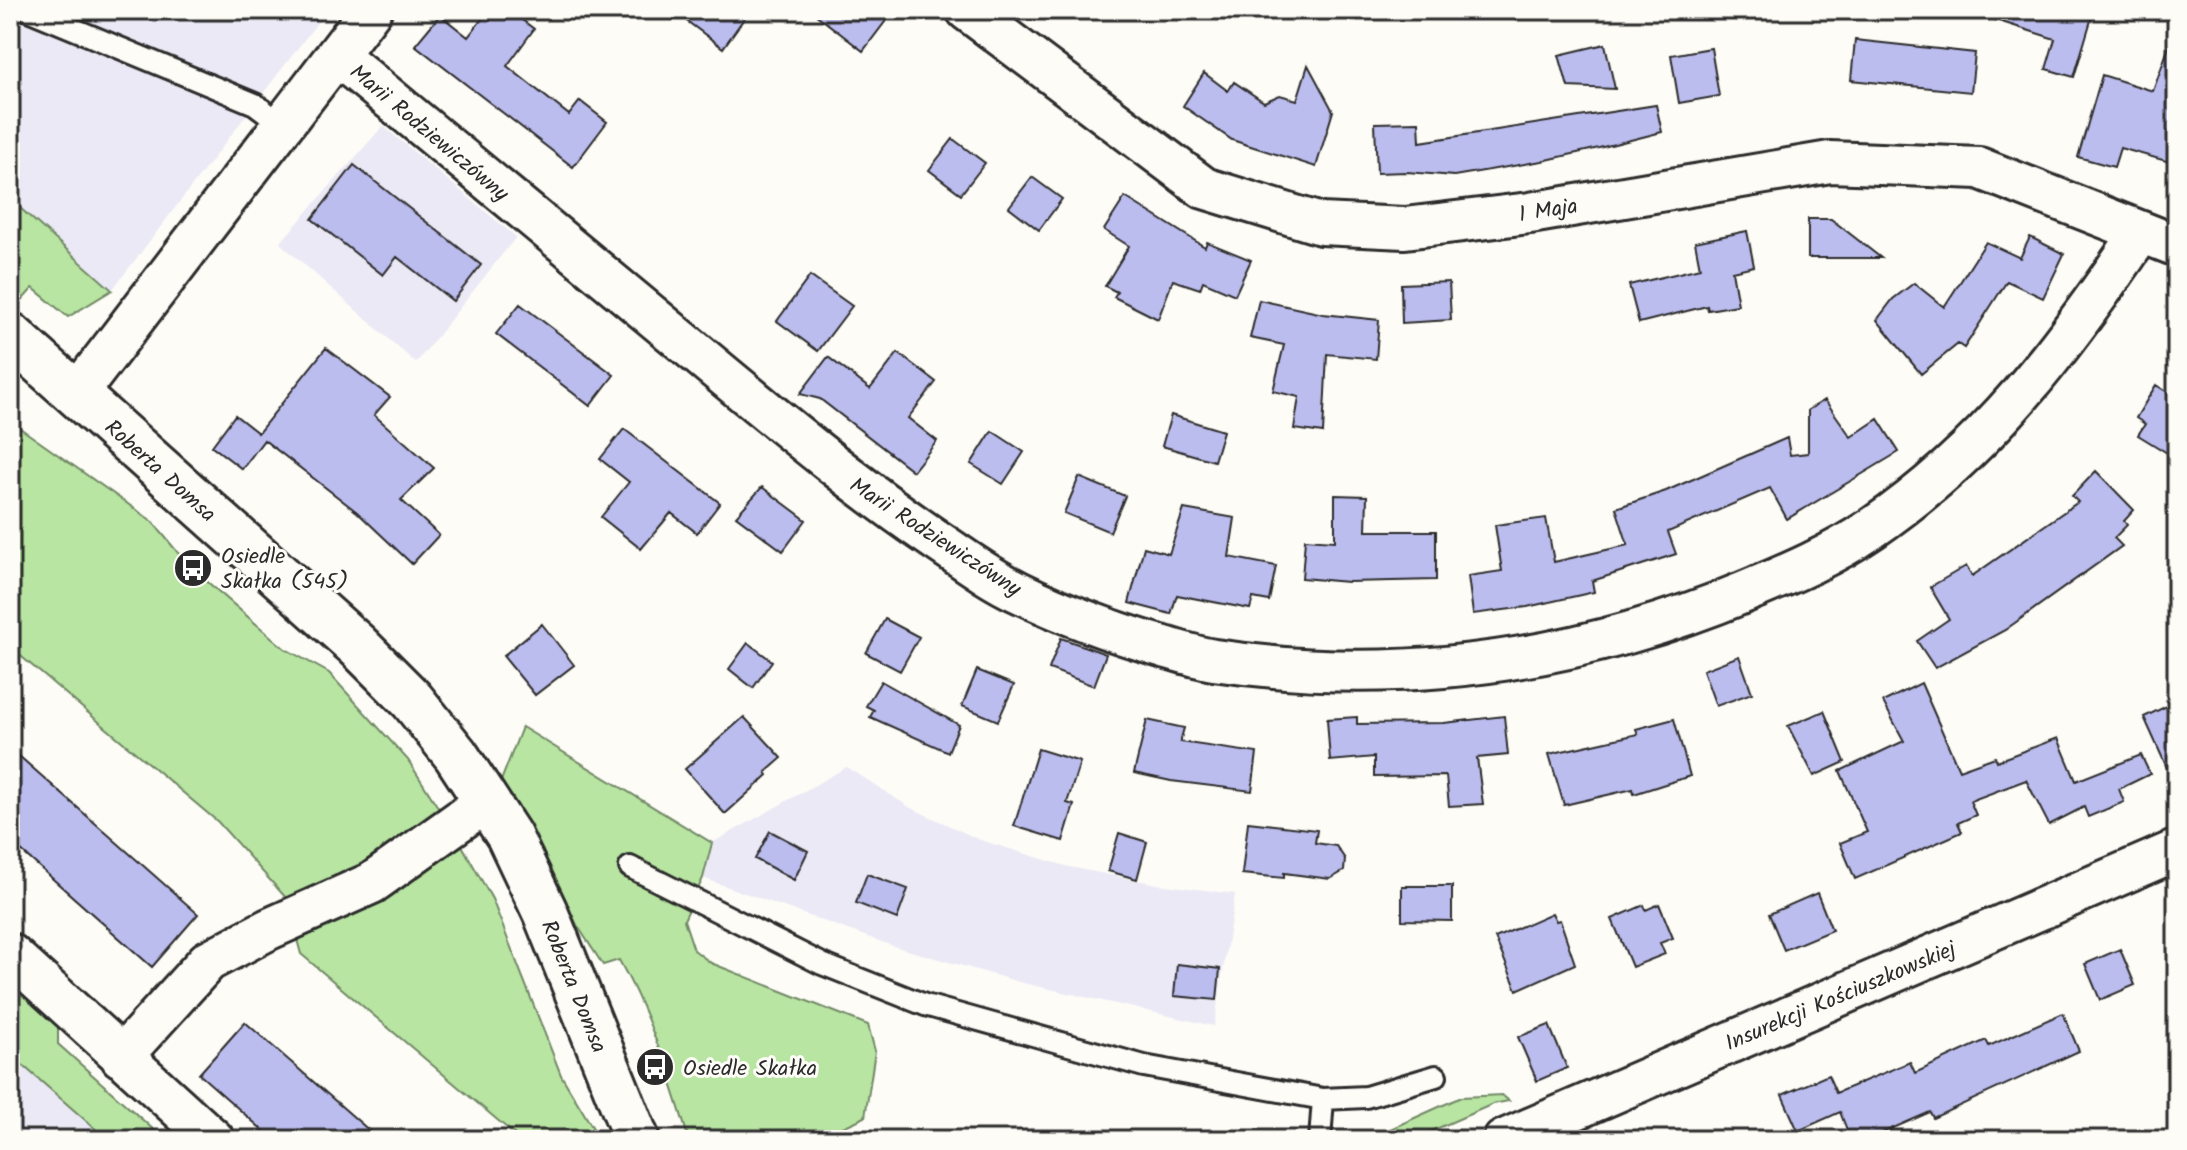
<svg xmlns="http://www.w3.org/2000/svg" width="2187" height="1150" viewBox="0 0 2187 1150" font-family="Kalam,sans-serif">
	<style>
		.built { fill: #eae9f5 }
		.green { fill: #b8e5a2; stroke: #728866; stroke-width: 2 }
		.building { fill: #bcbdef; stroke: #2b2b2b; stroke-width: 2 }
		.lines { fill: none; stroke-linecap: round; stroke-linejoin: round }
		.service-casing { stroke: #2b2b2b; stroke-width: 26 }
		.minor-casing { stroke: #2b2b2b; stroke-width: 46 }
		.tertiary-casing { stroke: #2b2b2b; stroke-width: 50 }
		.service { stroke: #fdfcf7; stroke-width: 20 }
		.minor { stroke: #fdfcf7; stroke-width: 40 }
		.tertiary { stroke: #fdfcf7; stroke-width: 44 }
		.labels { text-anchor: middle; stroke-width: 6; stroke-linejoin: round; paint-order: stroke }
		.street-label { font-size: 22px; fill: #2b2b2b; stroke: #fdfcf7 }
		.poi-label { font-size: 22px; fill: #2b2b2b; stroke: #fdfcf7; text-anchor: start }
	</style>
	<rect width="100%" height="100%" fill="#fdfcf7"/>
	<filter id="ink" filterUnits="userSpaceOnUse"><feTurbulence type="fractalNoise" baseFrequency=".0125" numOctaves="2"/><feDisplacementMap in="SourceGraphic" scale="16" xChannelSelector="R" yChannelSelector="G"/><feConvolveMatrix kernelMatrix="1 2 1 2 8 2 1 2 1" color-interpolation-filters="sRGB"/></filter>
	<g filter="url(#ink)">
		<path class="built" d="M10 10H327L112 290 10 199Z
			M383 126 516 237 416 363 280 243Z
			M847 767 909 807 980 840 1069 867 1157 884 1235 894 1214 1026 1023 983 893 946 703 878 712 843Z
			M10 1054 108 1140H10Z"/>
		<path class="green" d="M10 199 112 290 68 317 33 288 13 310 10 307Z
			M10 421 152 521 188 565 284 648 329 673 408 760 441 812 352 873 287 899 218 822 10 647Z
			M522 727 712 843 703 878 684 920 694 950 711 963 868 1025 875 1051 865 1117 814 1140H689C670 1078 651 1017 619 960L603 965 577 925 541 847 501 781Z
			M459 840 492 899 561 1075 600 1140H521L301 954 294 929Z
			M10 972 58 1020V1044L165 1140H108L10 1054Z
			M1502 1095 1509 1101 1493 1104 1411 1140H1366L1461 1097Z"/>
		<path class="building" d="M489 10H509L534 29 507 66 569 115 580 101 607 122 573 167 415 45 440 15 468 37Z
			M672 10H750L723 48Z
			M810 10H894L863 51Z
			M1984 10H2094L2074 77 2046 69 2055 39 1983 16Z
			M2173 35 2177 36V164L2120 148 2114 167 2078 157 2102 75 2153 91Z
			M1855 40 1975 53 1971 92 1851 80Z
			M1605 44 1615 89 1568 87 1559 55Z
			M1711 48 1719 96 1679 103 1671 55Z
			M1308 65 1333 111 1316 167 1232 140 1183 106 1204 73 1228 91 1234 82 1264 102 1280 95 1297 100Z
			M1656 105 1662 132 1599 148 1542 161 1454 176 1407 172 1377 173 1375 123 1419 122 1420 142Z
			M953 139 985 163 961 194 929 170Z
			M354 165 481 265 453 301 397 257 383 275 312 219Z
			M1032 177 1062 199 1039 230 1009 207Z
			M1125 197 1205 247 1207 242 1251 260 1235 295 1203 281 1200 289 1173 280 1158 319 1114 297 1117 292 1105 286 1129 246 1104 230Z
			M1808 219H1831L1881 258H1808Z
			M1747 231 1754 266 1732 271 1738 305 1708 310 1707 306 1639 323 1629 285 1700 268 1695 242Z
			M2030 237 2064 254 2043 298 2007 281 1964 348 1958 344 1921 374 1877 320 1893 299 1914 283 1944 307 1986 242 2020 258Z
			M810 276 852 306 818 351 777 321Z
			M1449 282 1451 320 1402 323 1401 284Z
			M1259 300 1323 314 1379 320 1376 359 1327 354 1323 433 1294 429 1299 397 1273 391 1284 345 1250 338Z
			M520 304 614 375 590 406 496 334Z
			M326 348 390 397 374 415 434 468 401 500 439 535 412 564 357 512 264 440 242 469 212 446 235 415 258 433Z
			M898 353 936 382 908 418 937 441 913 471 820 399 800 394 828 357 870 389Z
			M2156 385 2177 398V459L2138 435 2145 424 2136 418Z
			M1825 400 1851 437 1878 419 1899 452 1787 519 1770 488 1668 532 1676 554 1592 581 1594 592 1527 607 1473 614 1468 576 1502 571 1495 525 1546 518 1554 562 1628 545 1616 508 1666 491 1787 438 1790 455 1808 453V410Z
			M1171 415 1223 431 1214 461 1162 446Z
			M624 429 720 503 697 533 671 513 641 549 601 517 629 482 600 459Z
			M992 431 1024 452 1003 484 971 464Z
			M2096 471 2134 510 2124 521 2127 525 2114 538 2122 546 2005 630 1935 668 1917 641 1949 619 1930 587 1966 566 1972 576 2078 502 2072 496Z
			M1079 477 1125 496 1110 532 1064 513Z
			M762 487 806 520 783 551 736 516Z
			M1335 495 1367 496 1366 531H1436V580L1348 582 1302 578 1305 539 1335 541Z
			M1184 509 1235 518 1229 557 1276 566 1269 601 1253 598 1250 609 1177 595 1171 614 1129 603 1144 547 1169 554Z
			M885 619 919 637 900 671 866 653Z
			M542 624 574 665 535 695 503 656Z
			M1061 638 1106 654 1094 686 1049 669Z
			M748 643 772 661 753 688 729 669Z
			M1739 656 1752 693 1716 706 1703 670Z
			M977 670 1014 685 998 721 962 706Z
			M881 681 959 725 948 752 870 717 874 710 866 706Z
			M1921 683 1959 770 1995 757 1997 761 2058 738 2076 781 2141 755 2150 774 2119 789 2124 802 2088 817 2084 807 2049 825 2026 780 1970 801 1976 815 1958 823 1962 832 1855 879 1840 843 1867 832 1840 771 1904 741 1883 702Z
			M2177 701V790L2144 717Z
			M1824 711 1845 762 1814 776 1788 726Z
			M1504 716 1508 755 1477 758 1483 804 1449 806 1446 776 1374 777V757L1330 761 1327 719 1357 717V724L1444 723Z
			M744 717 782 758 766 772 768 775 725 814 685 769Z
			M1674 719 1690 776 1634 794 1633 789 1564 805 1549 754 1638 734 1636 729Z
			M1147 720 1184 728 1180 742 1257 753 1252 791 1171 781 1134 773Z
			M10 748 198 914 152 967 10 841Z
			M1038 749 1080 762 1067 803 1074 805 1063 841 1014 826Z
			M1248 822 1317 830 1315 843 1336 846 1345 859 1344 871 1330 879 1284 873V878L1242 874Z
			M770 831 808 851 794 880 755 859Z
			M1119 833 1147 842 1137 879 1108 871Z
			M867 874 908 889 897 919 856 903Z
			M1402 886H1452V921L1402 920Z
			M1817 893 1832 930 1784 950 1769 914Z
			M1659 904 1673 938 1660 943 1665 954 1632 967 1612 919 1644 905 1646 910Z
			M1552 913 1556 921 1560 920 1575 964 1517 990 1495 938Z
			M2120 949 2135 985 2100 1000 2085 964Z
			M1177 964 1220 969 1217 1000 1174 996Z
			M2063 1013 2079 1051 1933 1118 1930 1112 1866 1140H1851L1840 1112 1798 1131 1782 1095 1828 1075 1836 1093 1910 1062 1915 1073 1986 1040 1989 1046Z
			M245 1022 380 1140H274L199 1074Z
			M1549 1025 1567 1068 1537 1081 1518 1037Z"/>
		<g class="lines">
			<g class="service-casing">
				<path id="service" d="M28 10 255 104 283 125
					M630 867 822 964 925 1005 1144 1066 1323 1099 1366 1097 1436 1076
					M1320 1140 1323 1099"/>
			</g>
			<g class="minor-casing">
				<path id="minor" d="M967 10 1204 188 1321 224 1405 228 1530 213 1830 162 1979 168 2177 246
					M337 55C465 161 593 267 722 374 792 432 861 489 936 540 963 558 989 578 1019 592 1064 614 1113 632 1161 646 1178 651 1196 657 1214 660 1398 687 1574 663 1745 592 1789 574 1833 555 1871 529 1988 449 2063 348 2140 234
					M76 395 371 10
					M10 954 214 1140
					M121 1057 208 961 269 929 372 883 487 801
					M1504 1140 2177 850"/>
			</g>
			<g class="tertiary-casing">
				<path id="tertiary" d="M10 335 357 645 412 700 456 755 509 836 545 912 637 1140"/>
			</g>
			<use href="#service" class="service"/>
			<use href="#minor" class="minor"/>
			<use href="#tertiary" class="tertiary"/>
		</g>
	</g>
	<defs>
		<g id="bus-disc" transform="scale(2)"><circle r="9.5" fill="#2b2b2b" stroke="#fdfcf7"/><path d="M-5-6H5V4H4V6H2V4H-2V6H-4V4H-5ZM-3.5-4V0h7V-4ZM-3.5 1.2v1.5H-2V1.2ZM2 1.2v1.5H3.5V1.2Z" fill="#fff"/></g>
	</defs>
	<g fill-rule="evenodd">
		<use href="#bus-disc" x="193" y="568"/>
		<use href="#bus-disc" x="655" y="1067"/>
	</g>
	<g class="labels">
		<g class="street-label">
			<text transform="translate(430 132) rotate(40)" y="8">Marii Rodziewiczówny</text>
			<text transform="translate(1548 209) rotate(-9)" y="8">1 Maja</text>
			<text transform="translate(161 470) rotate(42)" y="8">Roberta Domsa</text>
			<text transform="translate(936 536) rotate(33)" y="8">Marii Rodziewiczówny</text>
			<text transform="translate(575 986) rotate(68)" y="8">Roberta Domsa</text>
			<text transform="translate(1840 995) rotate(-23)" y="8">Insurekcji Kościuszkowskiej</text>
		</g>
		<g class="poi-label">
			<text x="221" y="563">Osiedle<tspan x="221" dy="25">Skałka (545)</tspan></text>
			<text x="683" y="1075">Osiedle Skałka</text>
		</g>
	</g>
	<rect width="2187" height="1150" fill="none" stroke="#fdfcf7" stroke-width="40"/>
	<rect x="20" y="20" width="2147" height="1110" fill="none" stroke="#2b2b2b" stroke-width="3" filter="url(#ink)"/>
</svg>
